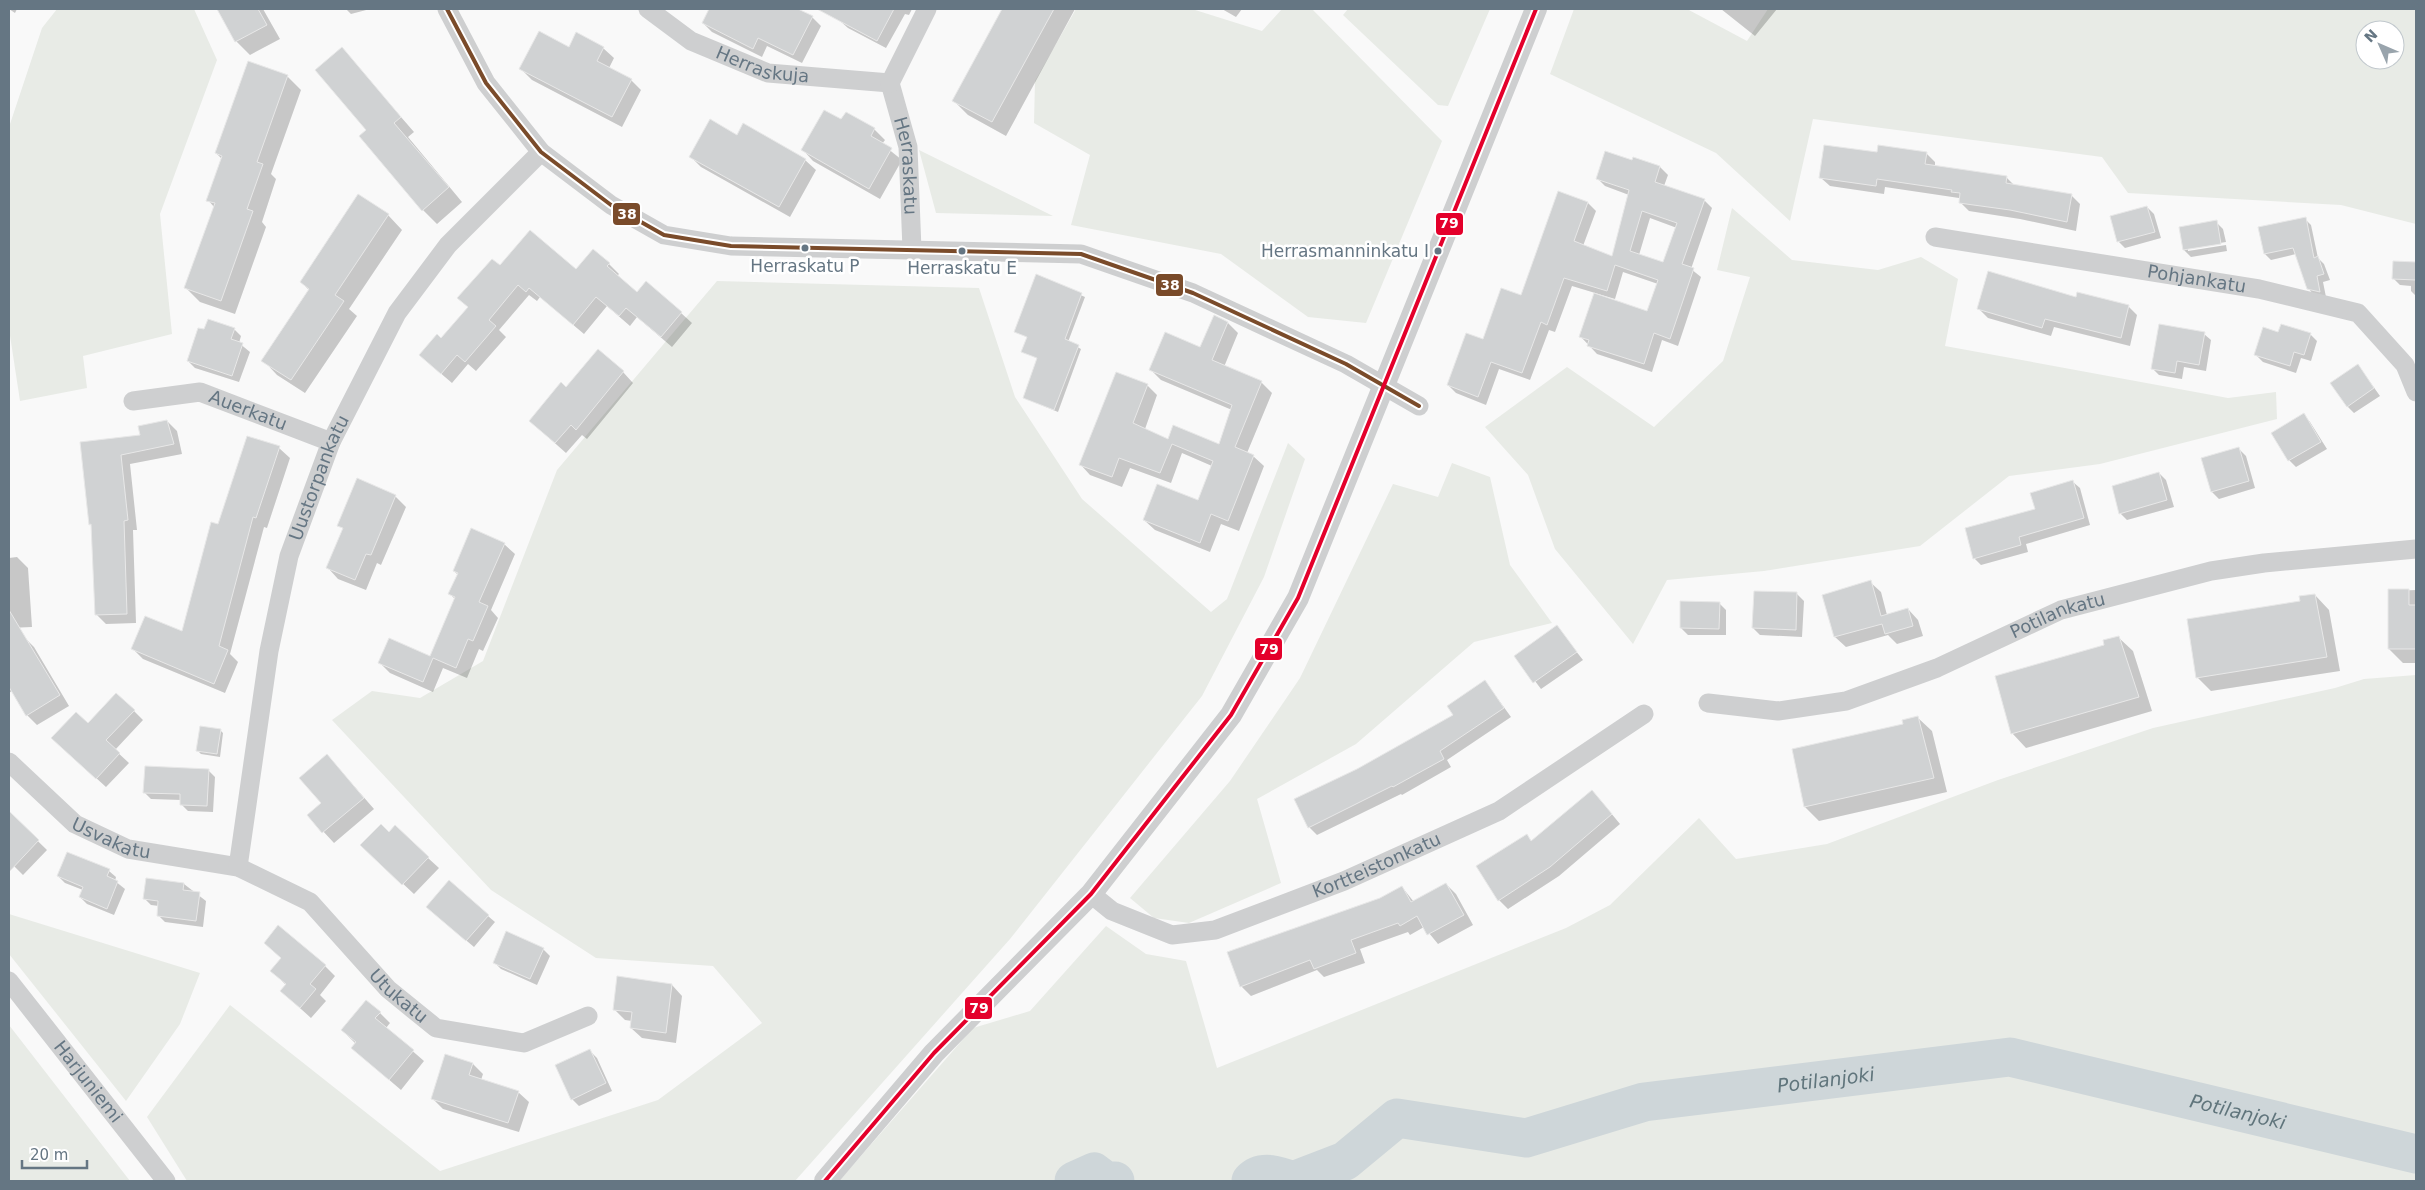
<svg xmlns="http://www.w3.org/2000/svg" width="2425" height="1190" viewBox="0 0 2425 1190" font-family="'DejaVu Sans',sans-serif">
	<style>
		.green { fill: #e8ebe6; fill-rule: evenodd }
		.shadow { fill: #0003; fill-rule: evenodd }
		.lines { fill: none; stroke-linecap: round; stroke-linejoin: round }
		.river { stroke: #ced6d9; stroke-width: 39 }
		.building { fill: #d0d2d3; stroke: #e8e8e8; fill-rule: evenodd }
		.minor { stroke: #cecfd0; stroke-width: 19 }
		.tertiary { stroke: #cecfd0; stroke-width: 22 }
		.bus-1-casing { stroke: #fff; stroke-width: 8 }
		.bus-2-casing { stroke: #fff; stroke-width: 8 }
		.bus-1 { stroke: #7a4b2a; stroke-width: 4 }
		.bus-2 { stroke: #e4002b; stroke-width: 4 }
		.bus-dot { fill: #657683; stroke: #fff; stroke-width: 2 }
		.labels { text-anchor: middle; stroke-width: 5; stroke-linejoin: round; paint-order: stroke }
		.bus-label { font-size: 17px; fill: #657683; stroke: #fff }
		.street-label { font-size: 18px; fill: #657683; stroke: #fff }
		.water-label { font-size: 19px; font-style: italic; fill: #60757c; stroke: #fff }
		.line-badge { stroke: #fff; stroke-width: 2 }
		.badge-label { font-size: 14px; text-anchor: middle; font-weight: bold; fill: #fff }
	</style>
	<rect width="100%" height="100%" fill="#f9f9f9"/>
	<path class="green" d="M57 9H194L217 60 160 214 172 334 83 356 87 388 20 401 9 329V127L42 28Z
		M1076 9H1192L1262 31 1282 9H1312L1442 141 1366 323 1308 317 1221 254 1071 225 1090 155 1034 123 1035 81Z
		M1348 9H1490L1448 106 1438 105 1343 15Z
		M1574 9H1687L1747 41 1768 9H2416V224L2341 205 2128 193 2102 157 1813 119 1790 221 1716 153 1550 74ZM2365 30H2395V60H2365Z
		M919 150 1053 216 936 213Z
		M1732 208 1792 260 1878 270 1921 257 1958 279 1945 346 2228 398 2276 392 2277 419 2100 464 2009 476 1920 546 1764 571 1667 580 1633 644 1555 549 1528 475 1485 427 1567 367 1654 427 1723 361 1750 277 1717 270Z
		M717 281 979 288 1015 397 1082 499 1211 612 1227 599 1288 443 1305 459 1264 577 1202 696 1010 939 795 1181H187L147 1117 230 1005 440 1171 658 1100 762 1023 713 966 596 958 491 890 332 720 372 691 420 698 483 661 557 470Z
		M1452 463 1490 477 1510 565 1552 623 1474 642 1356 744 1257 799 1281 883 1189 923 1154 918 1130 898 1230 781 1300 678 1393 484 1438 497Z
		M2416 675V1181H839L973 1028 1030 1011 1106 926 1146 954 1186 961 1217 1068 1566 928 1610 905 1699 818 1736 859 1827 844 1998 780 2153 728 2335 688 2364 679Z
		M9 914 200 973 180 1024 126 1101 9 954Z
		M9 1025 130 1181H9Z"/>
	<path class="shadow" d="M9 9H17L15 13Z
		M219 9H263L280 39 250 55 236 41Z
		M346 9H370L351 14Z
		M709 9H795L812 17 821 26 802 63 767 46 762 57 712 32 703 23Z
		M845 9H912L909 15 905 14 886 48 848 28 839 20Z
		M1004 9H1075L1006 136 968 115 954 101Z
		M1222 9H1242L1236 17Z
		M1721 9H1777L1755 36Z
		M569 48H603L614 58 609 68 631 80 641 90 622 127 532 80 521 69Z
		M342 49 414 132 408 137 462 202 437 224 423 210 368 130Z
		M287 76 301 90 271 174 276 179 262 222 266 227 235 314 200 302 186 288 214 207 208 200 222 159 216 153Z
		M841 121 874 129 885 140 882 144 902 160 880 199 813 161 803 150Z
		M737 136 805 160 816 170 790 217 701 167 690 156Z
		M1926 153 1935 162V167L2007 178 2014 185 2071 195 2080 204 2076 231 2020 219 1969 211 1960 202 1959 198 1885 187 1884 194 1830 186 1821 178 1878 154Z
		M1634 159 1660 167 1668 175 1664 186 1704 200 1712 208 1691 269 1701 277 1678 346 1662 340 1652 372 1597 354 1581 337 1648 313 1658 284 1623 272 1615 299 1572 286 1555 332 1549 330 1530 380 1499 369 1486 405 1456 393 1448 385 1522 297 1588 203 1596 211 1583 246 1612 257 1629 195 1605 186 1597 178 1633 162ZM1650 218 1677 228 1664 264 1639 255Z
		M2147 207 2154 214 2161 238 2125 248 2118 241Z
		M388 215 402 230 349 309 357 316 305 393 277 375 263 360 310 291 301 282Z
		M2305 219 2311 225 2318 258 2324 264 2330 280 2323 282 2326 297 2314 295 2308 288 2296 254 2271 260 2265 254Z
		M2216 222 2223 229 2226 242 2188 248V251L2226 245 2227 251 2191 257 2184 250 2180 228Z
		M2394 262 2416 263V296L2411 291V286L2400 285 2393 278Z
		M609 264 619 274 617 276 637 293 681 313 692 323 672 347 637 317 630 326 607 306 584 334 540 297 537 301 529 295 499 330 506 337 476 371 468 364 452 383 431 365 441 339 469 308 459 298 500 267 576 271Z
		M1037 276 1085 297 1068 342 1081 349 1058 412 1024 398 1038 359 1023 351 1028 338 1015 331Z
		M2077 298 2128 306 2137 315 2130 346 2054 327 2051 336 1988 318 1979 309Z
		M1215 317 1228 323 1238 333 1224 367 1261 382 1272 393 1247 453 1253 456 1264 466 1239 531 1221 524 1210 552 1155 530 1144 520 1199 501 1212 466 1182 453 1171 483 1130 468 1122 487 1090 475 1080 464 1147 385 1157 395 1145 429 1169 440 1220 445 1232 410 1161 380 1151 370 1201 348Z
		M234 329 241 336 239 343 250 352 239 382 195 368 188 361Z
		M2204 334 2211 340 2206 371 2184 367 2182 379 2159 375 2152 368Z
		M2279 334H2310L2317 341 2311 361 2301 358 2296 373 2263 362 2256 355Z
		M2358 365 2380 396 2354 413 2348 407Z
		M623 372 633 383 587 439 582 435 566 453 530 421 566 389Z
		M2304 415 2310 422 2327 449 2296 467 2289 460Z
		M167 421 177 431 182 454 130 464 137 530H133L136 623 106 624 96 614 93 527 90 524 81 443 142 436Z
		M279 448 290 458 267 528 264 527 230 654 238 662 225 693 143 659 133 649 183 633Z
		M2239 449 2246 456 2255 488 2219 499 2212 492 2203 459Z
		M9 470 10 522H9Z
		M2159 473 2166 480 2174 507 2127 520 2120 513Z
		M2073 482 2080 488 2090 525 2026 544 2028 552 1981 565 1974 558Z
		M395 496 406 507 381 565 377 563 366 590 338 579 328 568 344 530 339 525Z
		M504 544 515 554 491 610 498 618 483 651 479 649 467 678 443 668 433 692 390 673 380 663 431 658 456 600 450 594 458 575 454 571Z
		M17 557 28 568 32 627 9 628V558Z
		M1870 582 1881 592 1887 615 1908 609 1918 620 1923 636 1897 644 1888 635 1846 647 1835 637 1824 595Z
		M2416 590V663H2403L2389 649V591Z
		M1797 594 1804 601 1802 637 1760 635 1753 628Z
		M2315 595 2329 610 2340 671 2211 691 2197 677 2301 602Z
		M1719 603 1726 610V635H1688L1681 628Z
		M1557 627 1583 660 1541 689 1516 656Z
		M23 636 34 647 69 706 37 725 27 715 12 691 9 693V645Z
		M2118 637 2133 651 2152 711 2026 748 2012 733 2106 645Z
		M1485 681 1511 717 1447 760 1451 767 1402 795 1401 794 1317 835 1309 827 1357 770 1455 715Z
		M134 711 143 720 115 750 129 763 106 787 62 747 88 725Z
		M1917 717 1932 731 1947 792 1819 821 1805 807 1904 725Z
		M220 730 223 733 220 757 201 754 198 751Z
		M327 755 374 809 334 843 308 815 322 803Z
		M208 770 215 777 213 812 188 811 181 804V800L151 799 144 792Z
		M1601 801 1620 824 1559 876 1508 909 1499 900 1526 836 1533 842Z
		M9 813 47 850 23 875 9 861Z
		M389 833 428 858 439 868 414 894 372 855Z
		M68 853 109 871 116 877 115 881 125 889 114 915 87 904 80 897 83 890 65 883 58 876Z
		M184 884 206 901 203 927 165 922 158 915 159 906 151 905 144 898Z
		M1446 884 1456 894 1473 925 1438 944 1424 927 1410 935 1408 932 1360 949 1365 963 1324 977 1317 970 1251 996 1241 986 1402 887 1414 902Z
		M435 914 488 916 495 922 474 947Z
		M265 943 325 966 335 976 320 995 326 1001 311 1018 281 991 286 985 272 971 282 959Z
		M543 949 550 956 537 985 501 969 494 962Z
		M672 985 682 996 676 1043 642 1038 631 1028 632 1021 625 1020 614 1009Z
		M380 1013 390 1023 386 1028 424 1061 401 1090 352 1048 356 1044 342 1030Z
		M590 1051 597 1058 612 1091 579 1106 572 1099Z
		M473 1064 483 1074 481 1080 518 1092 529 1102 519 1132 443 1109 433 1099Z"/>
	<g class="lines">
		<g class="river">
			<path d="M1074 1181 1094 1172 1106 1181H1115"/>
			<path id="s1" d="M1251 1181C1262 1169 1280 1176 1293 1181L1345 1161 1397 1118 1526 1138 1644 1102 2010 1057 2416 1154"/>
		</g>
	</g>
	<path class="building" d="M217 9H258L267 25 235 42Z
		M709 9H798L813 16 793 55 758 38 753 49 702 23Z
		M817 9H894L877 41Z
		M1002 9H1054L992 122 952 101Z
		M539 31 569 47 576 32 604 47 597 61 632 79 612 117 519 69Z
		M342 47 401 117 394 123 449 187 422 211 359 136 366 130 315 70Z
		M248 61 288 75 257 162 263 164 247 209 253 211 221 301 184 288 215 203 206 201 222 156 215 153Z
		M824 110 841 119 846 112 875 128 871 136 892 148 869 189 801 150Z
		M710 119 737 135 743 123 806 159 779 207 689 157Z
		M1824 145 1877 152 1878 145 1927 152 1925 164 2007 176 2006 183 2072 194 2067 222 2010 210 1959 203 1960 193 1951 192 1952 190 1877 179 1876 186 1819 178Z
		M1605 151 1632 160 1633 157 1660 166 1655 182 1705 199 1682 264 1694 268 1670 339 1654 333 1644 364 1587 346 1589 340 1579 337 1594 293 1647 311 1658 280 1615 265 1607 291 1564 278 1547 325 1541 322 1522 373 1491 362 1478 397 1447 385 1466 333 1483 339 1501 288 1521 295 1558 191 1588 202 1574 241 1612 256 1629 190 1596 179ZM1642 211 1677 223 1663 262 1630 251Z
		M358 194 389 214 335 295 344 301 291 380 261 361 309 289 300 282Z
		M2147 206 2155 232 2117 242 2110 216Z
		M2306 217 2314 258 2318 256 2324 274 2317 276 2320 292 2307 289 2293 248 2264 254 2258 227Z
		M2217 220 2221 244 2183 250 2179 227Z
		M530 230 576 269 593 249 610 263 607 266 637 292 646 281 682 312 661 337 626 308 619 316 596 297 573 325 529 288 526 292 518 285 489 320 496 326 465 362 457 355 441 374 419 355 437 334 441 338 468 307 457 298 492 259 500 265Z
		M2393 261 2416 262V280L2392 279Z
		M1988 271 2076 297 2077 292 2129 305 2121 338 2045 319 2042 328 1977 309Z
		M1036 274 1082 293 1065 339 1079 345 1054 410 1023 398 1037 358 1021 352 1027 337 1014 332Z
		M1214 315 1228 322 1212 360 1262 381 1235 447 1254 455 1228 521 1211 514 1200 543 1143 520 1157 484 1198 500 1213 461 1172 444 1160 473 1119 458 1112 477 1079 465 1116 372 1148 384 1133 423 1168 439 1173 425 1219 444 1232 405 1149 370 1165 332 1200 347Z
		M208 319 235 328 231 339 243 343 232 376 187 361 198 328 204 329Z
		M2159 324 2205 332 2199 365 2177 361 2175 373 2151 369Z
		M2281 324 2311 333 2304 355 2294 352 2290 366 2254 355 2263 327 2278 332Z
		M598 349 624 371 576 430 571 425 555 443 529 421 561 382 566 387Z
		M2358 364 2374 388 2347 407 2330 383Z
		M2304 413 2321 442 2288 461 2271 433Z
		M167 420 174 444 121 455 128 520 124 521 127 614 95 615 91 524 89 525 80 442 140 435 138 426Z
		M247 436 280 446 256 518 253 517 219 646 228 650 214 684 131 649 145 616 182 631 211 522 218 524Z
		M2239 447 2249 481 2211 492 2201 458Z
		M2159 472 2167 500 2119 514 2112 486Z
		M357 478 396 495 371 555 366 554 355 580 326 568 343 528 337 526Z
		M2073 480 2084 518 2019 537 2021 545 1973 559 1965 528 2035 509 2030 493Z
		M471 528 505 543 479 602 488 606 473 641 468 639 456 668 433 658 423 682 378 663 389 638 430 656 455 597 448 594 458 573 453 571Z
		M1871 580 1881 616 1908 608 1913 626 1885 634 1882 624 1834 637 1822 595Z
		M2388 589H2409V605H2416V649H2388Z
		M1754 591 1797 592 1796 630 1752 628Z
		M2315 594 2327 657 2196 678 2187 619 2300 601 2299 596Z
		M1680 601 1720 602 1719 629 1680 628Z
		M9 610 60 695 26 716 9 687Z
		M1557 625 1577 652 1533 683 1514 656Z
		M2119 636 2139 697 2011 734 1995 676 2104 645 2103 640Z
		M1485 680 1504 708 1440 751 1444 759 1393 787 1392 786 1308 828 1294 799 1357 769 1453 715 1447 706Z
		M116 693 135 710 106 740 120 753 96 779 51 738 76 712 88 723Z
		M1918 716 1934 778 1804 807 1792 749 1903 724 1902 720Z
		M200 726 221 729 217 754 196 751Z
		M327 754 364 798 322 833 307 815 321 803 299 778Z
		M145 766 209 769 207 806 180 805V794L143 793Z
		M1592 790 1612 814 1550 867 1498 901 1476 866 1527 834 1531 841Z
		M9 811 39 840 9 872Z
		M381 824 389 832 395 825 429 857 402 885 360 845Z
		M67 852 110 869 107 876 118 881 107 909 79 897 83 887 57 876Z
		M146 878 184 883 183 890 200 892 196 921 157 916 158 901 143 899Z
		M449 880 489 915 466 941 426 907Z
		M1446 883 1464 915 1427 935 1417 916 1400 926 1398 923 1351 940 1356 953 1314 969 1310 960 1240 987 1227 952 1380 898 1402 886 1411 902Z
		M278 925 326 965 310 984 316 989 300 1008 280 991 286 984 270 971 281 958 264 943Z
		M506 931 544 948 530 979 493 963Z
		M617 976 672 984 666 1033 630 1028 632 1012 613 1010Z
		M366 1000 381 1012 375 1018 414 1050 389 1080 351 1048 356 1042 341 1030Z
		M590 1049 606 1083 571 1100 555 1065Z
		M445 1054 473 1063 469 1075 519 1091 508 1123 431 1099Z"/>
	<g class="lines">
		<g class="minor">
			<path d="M447 9 486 83 541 152 611 205 664 235 731 246 1081 254 1193 293 1346 364 1419 406"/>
			<path id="s2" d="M648 9 691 41 768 73 890 83"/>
			<path id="s3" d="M890 83 908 147 912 250"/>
			<path d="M890 83 927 9"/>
			<path id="s4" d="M1935 237 2259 289 2358 313 2405 365 2416 392"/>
			<path id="s5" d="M133 401 200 392 331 442"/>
			<path id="s6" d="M1708 703 1778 711 1846 701 1937 668 2061 610 2211 571 2264 563 2416 549"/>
			<path id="s7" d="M9 762 75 824 128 849 238 867 310 902 388 989 436 1028 524 1043 588 1016"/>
			<path id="s8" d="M238 867 269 651 289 556 331 442 397 313 448 245 541 152"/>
			<path id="s9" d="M1091 894 1112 911 1172 935 1215 930 1344 881 1499 811 1644 714"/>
			<path id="s10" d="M9 981 166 1181"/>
		</g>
		<path class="tertiary" d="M825 1181 934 1053 1091 894 1231 715 1298 598 1536 9"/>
		<g class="bus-1-casing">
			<path id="bus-1" d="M447 9 486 83 541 152 611 205 664 235 731 246 1081 254 1193 293 1346 364 1419 406"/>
		</g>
		<g class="bus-2-casing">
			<path id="bus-2" d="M825 1181 934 1053 1091 894 1231 715 1298 598 1536 9"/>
		</g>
		<use href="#bus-1" class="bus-1"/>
		<use href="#bus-2" class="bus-2"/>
	</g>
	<g class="bus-dot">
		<circle cx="805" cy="248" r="4.5"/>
		<circle cx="962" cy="251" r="4.5"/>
		<circle cx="1438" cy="251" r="4.5"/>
	</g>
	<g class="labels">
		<g class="bus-label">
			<text x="1429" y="257" text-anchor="end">Herrasmanninkatu I</text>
			<text x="805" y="272">Herraskatu P</text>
			<text x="962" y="274">Herraskatu E</text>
		</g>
		<g class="street-label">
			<text dy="6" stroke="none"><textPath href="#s2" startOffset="130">Herraskuja</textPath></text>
			<text dy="6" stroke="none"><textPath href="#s3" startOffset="85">Herraskatu</textPath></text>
			<text dy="6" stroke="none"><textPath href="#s4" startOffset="265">Pohjankatu</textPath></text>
			<text dy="6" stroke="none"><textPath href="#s5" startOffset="119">Auerkatu</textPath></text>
			<text dy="6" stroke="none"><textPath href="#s8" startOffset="399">Uustorpankatu</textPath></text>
			<text dy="6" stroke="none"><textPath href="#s6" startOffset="368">Potilankatu</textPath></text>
			<text dy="6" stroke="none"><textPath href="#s7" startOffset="130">Usvakatu</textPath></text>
			<text dy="6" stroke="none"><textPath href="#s9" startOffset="309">Kortteistonkatu</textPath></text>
			<text dy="6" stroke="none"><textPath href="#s7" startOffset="470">Utukatu</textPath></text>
			<text dy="6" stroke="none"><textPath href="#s10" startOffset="128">Harjuniemi</textPath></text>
		</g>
		<g class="water-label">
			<text dy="7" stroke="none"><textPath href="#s1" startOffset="605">Potilanjoki</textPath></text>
			<text dy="7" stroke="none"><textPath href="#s1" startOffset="1025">Potilanjoki</textPath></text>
		</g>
	</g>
	<g class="line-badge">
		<rect x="612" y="202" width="29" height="24" rx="5" fill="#7a4b2a"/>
		<rect x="1435" y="212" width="29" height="24" rx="5" fill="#e4002b"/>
		<rect x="1155" y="273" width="29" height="24" rx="5" fill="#7a4b2a"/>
		<rect x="1254" y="637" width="29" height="24" rx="5" fill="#e4002b"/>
		<rect x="964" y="996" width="29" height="24" rx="5" fill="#e4002b"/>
	</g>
	<g class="badge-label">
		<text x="627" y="219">38</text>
		<text x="1449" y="228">79</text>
		<text x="1170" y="290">38</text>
		<text x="1269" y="654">79</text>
		<text x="979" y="1013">79</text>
	</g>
	<rect width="2425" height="1190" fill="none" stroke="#657683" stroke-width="20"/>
	<g transform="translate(2380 45) rotate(315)"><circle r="24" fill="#ffffff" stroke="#c1c8cd"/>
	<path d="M0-4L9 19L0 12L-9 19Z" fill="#99a4ac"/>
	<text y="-8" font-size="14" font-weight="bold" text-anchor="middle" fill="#657683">N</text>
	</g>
	<path d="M22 1160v8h65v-8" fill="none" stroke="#657683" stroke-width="2.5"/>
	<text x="30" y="1160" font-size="15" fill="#657683" stroke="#ffffff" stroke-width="4" paint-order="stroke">20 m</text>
</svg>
